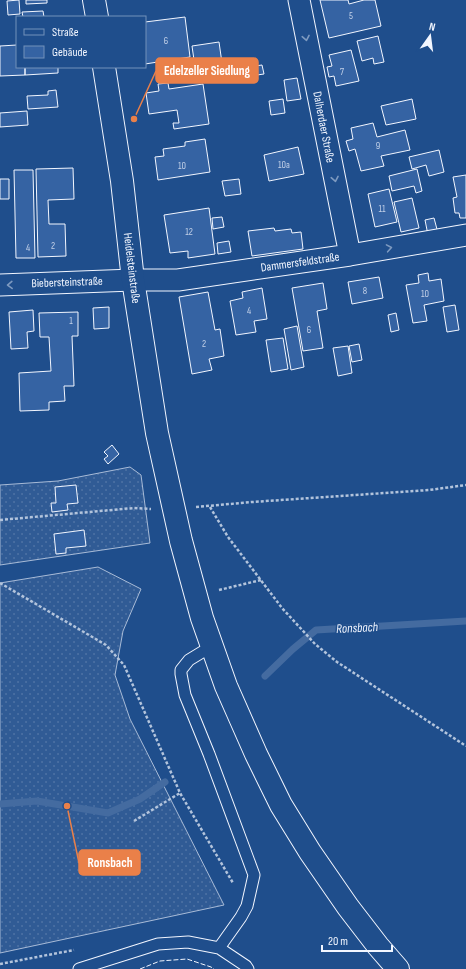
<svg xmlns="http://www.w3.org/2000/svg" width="466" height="969" viewBox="0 0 466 969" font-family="'Sofia Sans Condensed',sans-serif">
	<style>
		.grass { fill: url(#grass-dots); stroke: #a8bbd7 }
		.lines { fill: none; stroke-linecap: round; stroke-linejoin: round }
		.stream { stroke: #446ba0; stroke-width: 7 }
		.building { fill: #3563a3; stroke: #f2f6ff }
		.lane-casing { stroke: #f2f6ff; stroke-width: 13 }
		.street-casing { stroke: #f2f6ff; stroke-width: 23 }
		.secondary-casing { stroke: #f2f6ff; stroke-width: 24 }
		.path { stroke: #b3c4dc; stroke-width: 2.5; stroke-dasharray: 3 2; stroke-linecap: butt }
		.lane { stroke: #1f4e8c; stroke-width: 11 }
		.street { stroke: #1f4e8c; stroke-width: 21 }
		.secondary { stroke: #1f4e8c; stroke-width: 22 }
		.fence { stroke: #f2f6ff; stroke-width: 1; stroke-dasharray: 5 2; stroke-linecap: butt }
		.oneway { stroke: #7e9ac0 }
		.labels { text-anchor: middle; stroke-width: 3; stroke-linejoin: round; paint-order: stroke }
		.number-label { font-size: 10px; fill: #c3d1e8 }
		.street-label { font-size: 12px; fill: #f2f6ff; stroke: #1f4e8c }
		.water-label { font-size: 13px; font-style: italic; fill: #f2f6ff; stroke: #1f4e8c }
		.leader { fill: none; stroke: #ea8049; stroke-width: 1.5 }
		.callout-dot { fill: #ea8049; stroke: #1f4e8c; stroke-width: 1.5 }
		.callout { fill: #ea8049; stroke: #ea8049; stroke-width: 1.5 }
		.callout-label { font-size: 13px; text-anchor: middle; font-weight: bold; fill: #fff }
	</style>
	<defs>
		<pattern id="grass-dots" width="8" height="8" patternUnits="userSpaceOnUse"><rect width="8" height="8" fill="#305b95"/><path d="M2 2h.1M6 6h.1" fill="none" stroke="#4e73a5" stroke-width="1.8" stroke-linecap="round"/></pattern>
	</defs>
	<rect width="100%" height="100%" fill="#1f4e8c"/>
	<path class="grass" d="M130 467 141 475 150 543 0 565V485L58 481Z
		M98 567 141 589 123 631 115 675 130 719 224 905 0 953V583Z"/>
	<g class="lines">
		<path class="stream" d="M265 676 293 649 316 630 466 621
			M0 804 37 801 108 813 140 799 165 782"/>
	</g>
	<path class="building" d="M19 0 20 14 8 15 7 1Z
		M26 0H47V3L26 4Z
		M320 0H348L349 4 364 0H375L381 26 329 38Z
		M43 11 44 17H23L22 12Z
		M185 17 190 57 145 64V22Z
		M378 36 384 62 374 64 373 58 362 61 357 41Z
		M219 42 222 63 195 67 192 46Z
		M17 45V67H25V75L0 76V46Z
		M351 50 359 81 336 86 334 76 329 77 327 67 332 66 329 55Z
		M262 65 264 74 250 76 248 67Z
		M25 67H58V73L25 75Z
		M297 78 301 99 287 101 284 80Z
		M168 83 169 89 203 84 209 124 174 129 173 123H179L177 110 149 114 146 93 159 91 158 84Z
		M56 90 58 107 28 109 27 96 48 95V91Z
		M283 99 285 113 271 115 269 101Z
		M412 99 416 119 386 125 381 106Z
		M27 111 28 125 0 127V113Z
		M373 123 377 137 405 130 410 150 381 156 384 166 361 171 355 149 349 151 346 141 353 139 351 128Z
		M205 139 210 172 158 180 155 157 164 156 163 149 185 146V142Z
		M298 147 304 174 269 181 264 155Z
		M439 150 444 172 429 176 426 165 412 169 409 157Z
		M73 168 74 199 48 200 49 224H65L66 256 38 257 36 169Z
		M417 169 422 191 416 193 414 186 392 191 389 176Z
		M14 170H33L35 258H16Z
		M466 175V218H460L459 213H455L453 198 457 197 453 177Z
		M0 179H9V199H0Z
		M239 179 241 194 225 196 222 181Z
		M389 189 397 222 375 227 368 194Z
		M412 198 419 228 401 232 394 202Z
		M209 208 215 254 188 258V251L170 253 164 215Z
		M222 217 224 227 213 229 212 218Z
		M434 218 438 233 428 235 425 220Z
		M274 228 275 231 291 229 292 233 301 232 303 249 252 256 248 231Z
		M229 241 231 252 218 254 217 243Z
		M428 273 429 281 441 279 444 301 424 305 427 321 413 323 406 285 419 283 418 275Z
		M379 277 383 298 352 304 348 282Z
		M323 283 327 309 317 311 323 348 303 351 292 288Z
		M262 288 267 319 254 321 256 332 236 335 230 301 243 298 242 292Z
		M208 292 215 330 220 329 224 356 209 359 212 370 192 374 179 297Z
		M455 305 459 330 447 332 443 307Z
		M109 307V328L94 329 93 308Z
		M33 310 34 331 27 332 28 348 11 349 9 312Z
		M78 312V336H72L74 386H64L65 401 49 402V410L20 411 19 373 51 371 49 337H40L39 313Z
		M396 313 399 330 391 332 388 315Z
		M297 326 304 367 291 370 284 329Z
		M283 338 288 369 271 372 266 340Z
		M359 344 362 360 352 362 349 346Z
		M348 346 352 373 338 376 333 348Z
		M112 445 119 454 108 464 104 459 108 456 104 452Z
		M76 485 78 503 67 504 68 510 52 512 51 503H56L55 487Z
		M84 530 86 546 66 548V553L56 554 54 534Z"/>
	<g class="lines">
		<g class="lane-casing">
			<path id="lane" d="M212 646 189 660 181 670V674L185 695 209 754 254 875 247 906 241 917 219 948
				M79 969 158 944 188 942 219 948 246 966 248 969"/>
		</g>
		<g class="street-casing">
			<path id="street" d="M299 0 350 255
				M0 285 133 280H178L350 255 466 235"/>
		</g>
		<g class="secondary-casing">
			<path id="secondary" d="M94 0 97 17
				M104 67 122 181 133 280 157 433 181 541 202 618 226 686 256 754 281 805 310 852 348 907 378 946 398 969"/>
		</g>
		<path class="path" d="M196 507 252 502 429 490 466 485
			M210 507 228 537 282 608 315 644 337 662 466 746
			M0 520 134 508 151 509
			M0 583 106 645 124 665 180 793 233 883
			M219 590 261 580
			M134 821 180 793
			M0 964 74 950"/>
		<use href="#lane" class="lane"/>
		<use href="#street" class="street"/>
		<use href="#secondary" class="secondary"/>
		<path class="fence" d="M140 969 160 961 187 959 211 967 214 969"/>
	</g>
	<defs><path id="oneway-chevron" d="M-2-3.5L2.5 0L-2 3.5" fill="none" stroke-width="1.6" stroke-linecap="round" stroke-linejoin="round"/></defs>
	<g class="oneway">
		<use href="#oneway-chevron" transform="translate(306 38) rotate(79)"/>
		<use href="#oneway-chevron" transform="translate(335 179) rotate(79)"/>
		<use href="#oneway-chevron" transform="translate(389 248) rotate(-10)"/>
		<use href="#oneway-chevron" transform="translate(10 285) rotate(178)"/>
	</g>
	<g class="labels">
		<g class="number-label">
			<text x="351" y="19">5</text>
			<text x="166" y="44">6</text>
			<text x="342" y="75">7</text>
			<text x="378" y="149">9</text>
			<text x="284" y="168">10a</text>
			<text x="182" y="169">10</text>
			<text x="382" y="212">11</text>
			<text x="189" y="235">12</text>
			<text x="53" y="249">2</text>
			<text x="28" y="251">4</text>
			<text x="365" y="294">8</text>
			<text x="425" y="297">10</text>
			<text x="249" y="314">4</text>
			<text x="71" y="324">1</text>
			<text x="309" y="333">6</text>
			<text x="204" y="347">2</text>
		</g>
		<g class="street-label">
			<text transform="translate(324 127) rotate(79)" y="4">Dalherdaer Straße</text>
			<text transform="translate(300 262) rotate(-8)" y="4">Dammersfeldstraße</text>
			<text transform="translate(132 268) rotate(83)" y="4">Heidelsteinstraße</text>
			<text transform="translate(67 282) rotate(-2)" y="4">Biebersteinstraße</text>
		</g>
		<g class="water-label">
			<text transform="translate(357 627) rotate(-3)" y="5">Ronsbach</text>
		</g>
	</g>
	<path class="leader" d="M134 119L156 71M67 806L79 863"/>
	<g class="callout-dot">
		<circle cx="134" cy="119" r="4"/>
		<circle cx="67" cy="806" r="4"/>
	</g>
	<g class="callout">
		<rect x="156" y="58" width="102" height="25" rx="4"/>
		<rect x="79" y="850" width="61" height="25" rx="4"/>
	</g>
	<g class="callout-label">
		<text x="207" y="75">Edelzeller Siedlung</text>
		<text x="110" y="867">Ronsbach</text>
	</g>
	<rect x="16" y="16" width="130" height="52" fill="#1f4e8c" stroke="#7391ba"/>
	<rect x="24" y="29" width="20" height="6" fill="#1f4e8c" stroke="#7391ba"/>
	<text x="52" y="36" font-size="12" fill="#f2f6ff">Straße</text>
	<rect x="24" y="46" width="20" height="12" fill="#3563a3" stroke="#7391ba"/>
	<text x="52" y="56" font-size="12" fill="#f2f6ff">Gebäude</text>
	<g transform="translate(430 36) rotate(14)" stroke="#1f4e8c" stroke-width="3" paint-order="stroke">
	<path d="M0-3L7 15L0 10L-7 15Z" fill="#f2f6ff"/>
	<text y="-6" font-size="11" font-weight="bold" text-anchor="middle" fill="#f2f6ff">N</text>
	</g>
	<path d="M322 945v6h70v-6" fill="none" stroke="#f2f6ff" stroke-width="2"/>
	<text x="328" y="945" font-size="12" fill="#f2f6ff" stroke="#1f4e8c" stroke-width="3" paint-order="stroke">20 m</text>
</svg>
